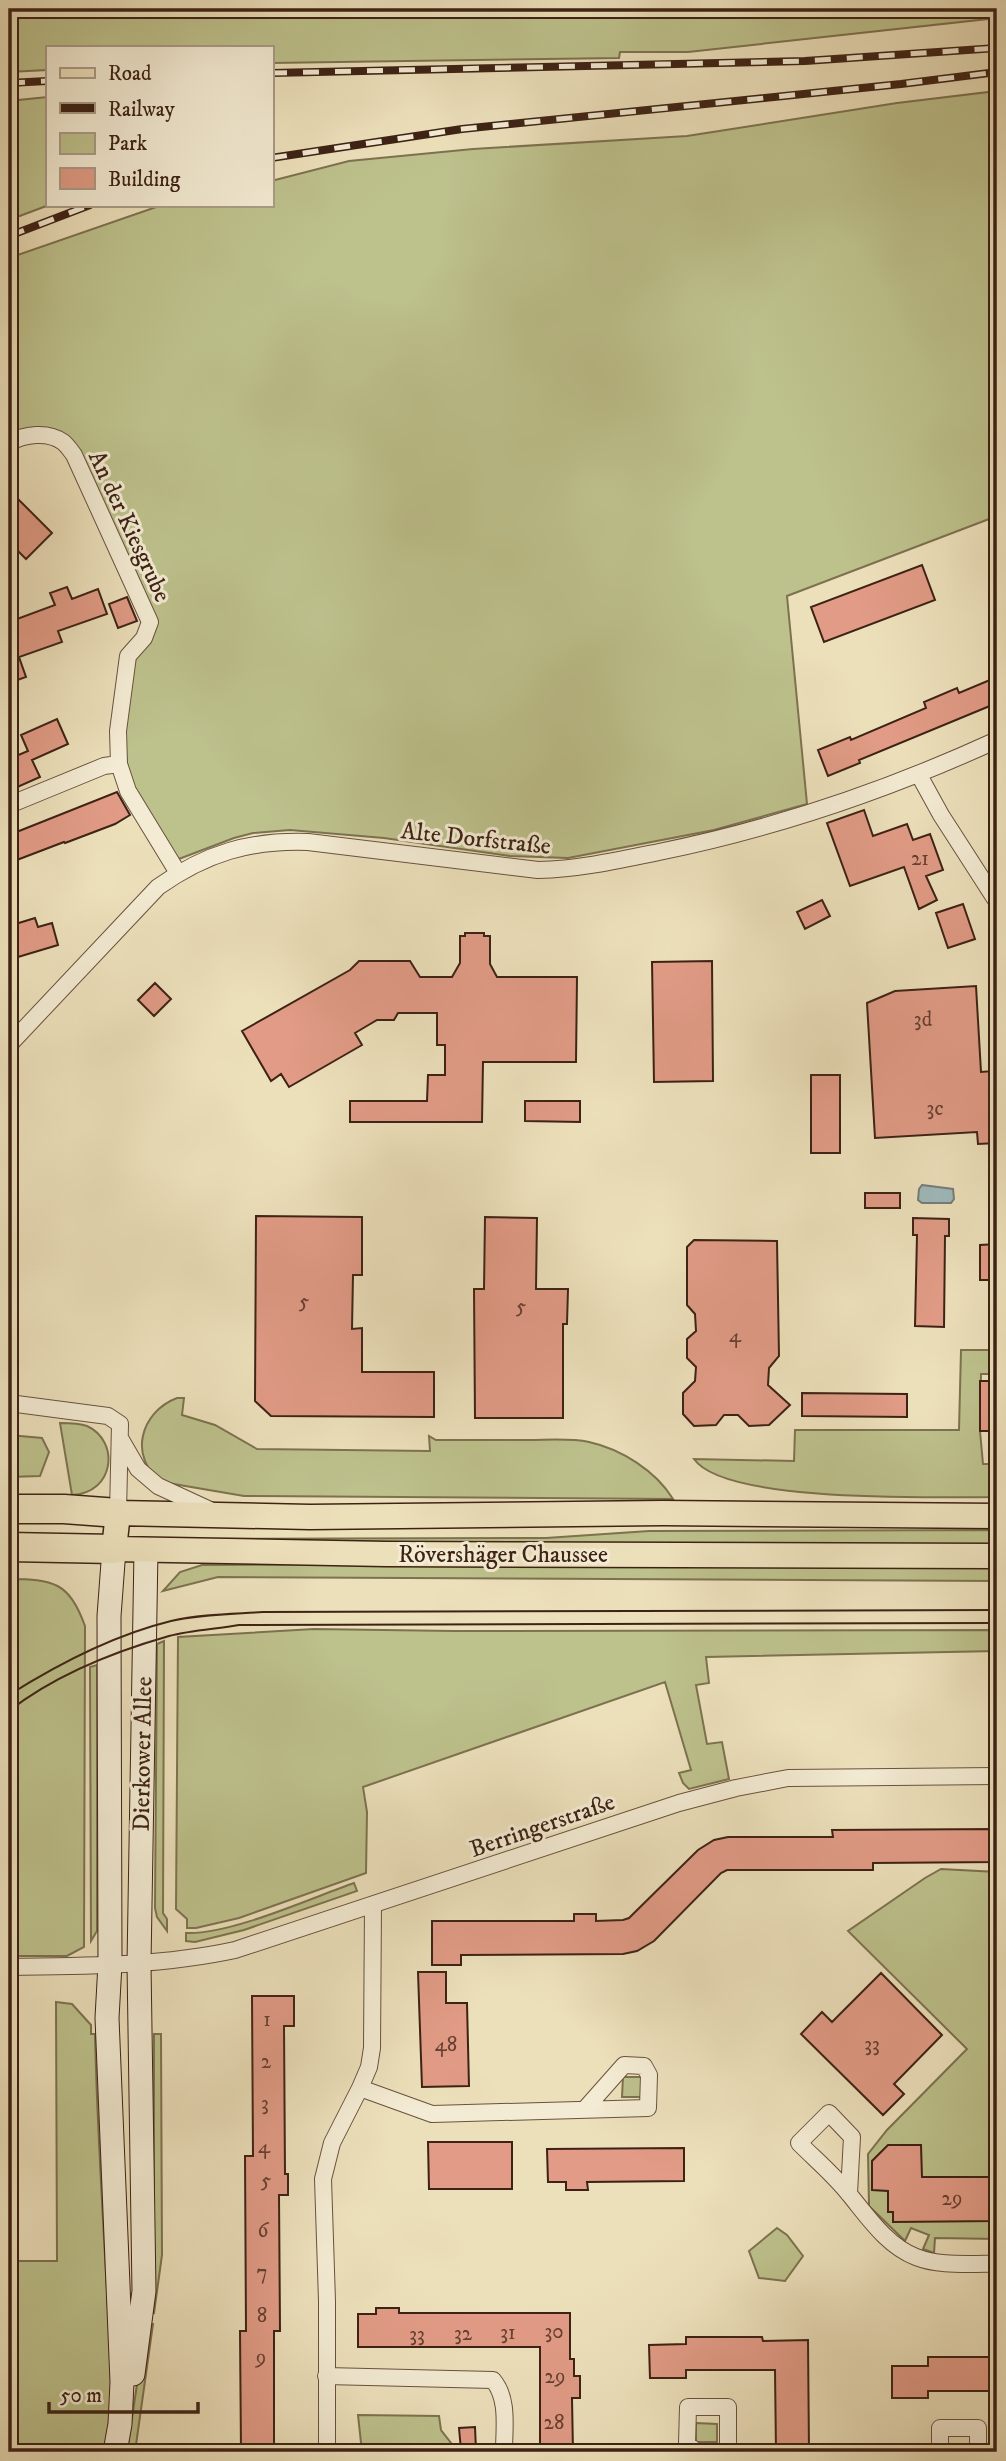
<svg xmlns="http://www.w3.org/2000/svg" width="1006" height="2461" viewBox="0 0 1006 2461" font-family="'IM FELL DW Pica',serif">
	<style>
		.green { fill: #bdc18c; stroke: #7d7250; stroke-width: 2 }
		.water { fill: #9ebabc; stroke: #777d79; stroke-width: 2 }
		.building { fill: #e19b86; stroke: #3d2215; stroke-width: 2 }
		.lines { fill: none; stroke-linecap: round; stroke-linejoin: round }
		.street-casing { stroke: #69523e; stroke-width: 18 }
		.secondary-casing { stroke: #3d2215; stroke-width: 25 }
		.primary-casing { stroke: #3d2215; stroke-width: 27 }
		.highway-casing { stroke: #3d2215; stroke-width: 31 }
		.street { stroke: #f3ebd3; stroke-width: 16 }
		.secondary { stroke: #f3ebd3; stroke-width: 23 }
		.primary { stroke: #ece0bb; stroke-width: 24 }
		.highway { stroke: #ece0bb; stroke-width: 28 }
		.tram { stroke: #3d2215; stroke-width: 2 }
		.rail-casing { stroke: #3d2215; stroke-width: 8 }
		.rail { stroke: #f3ebd3; stroke-width: 5; stroke-dasharray: 16; stroke-linecap: butt }
		.labels { text-anchor: middle; stroke-width: 6; stroke-linejoin: round; paint-order: stroke }
		.number-label { font-size: 21px; fill: #664031 }
		.street-label { font-size: 24px; fill: #3d2215; stroke: #f3ebd3 }
	</style>
	<rect width="100%" height="100%" fill="#ece0bb"/>
	<filter id="stains"><feTurbulence type="fractalNoise" baseFrequency=".00286" numOctaves="4"/><feColorMatrix values="0 0 0 0 .2 0 0 0 0 .09 0 0 0 0 .02 0 0 0 .5 -.17"/></filter>
	<radialGradient id="worn" r=".72"><stop offset=".6" stop-color="#630" stop-opacity="0"/><stop offset="1" stop-color="#630" stop-opacity=".3"/></radialGradient>
	<path class="green" d="M9 9H997V18L688 52H620L619 58 271 63V47H47V70L9 72Z
		M997 91V516L787 596 807 804 714 830 568 858 510 856 384 838 290 830 253 833 234 838 171 862 128 791 122 692 150 621 63 442 9 443V258L162 205H271V181L349 161 473 149 687 136 897 103Z
		M47 97V205H49L9 220V101Z
		M961 1350H997V1374H981L980 1431 983 1464H997V1497C942 1497 725 1504 694 1459L794 1461 795 1430H959Z
		M177 1398H184L182 1415 215 1425 257 1449 430 1451 429 1436 436 1440C467 1440 498 1440 529 1440 548 1440 570 1438 589 1442 621 1449 656 1471 673 1499L244 1496 162 1482C128 1458 140 1412 177 1398Z
		M60 1423C70 1423 79 1423 87 1426 120 1441 115 1493 72 1495Z
		M9 1435 42 1438 49 1452 40 1476 9 1477Z
		M997 1530V1545L481 1543 188 1539 546 1538 649 1531Z
		M358 1564 997 1566V1581L218 1577 163 1591 180 1572 202 1565Z
		M9 1579C53 1579 69 1582 85 1626L84 1947 67 1956H9Z
		M314 1629 453 1631 997 1630V1651L706 1657 709 1683 696 1685 707 1744 722 1742 729 1779 689 1789 683 1783 679 1773 691 1770 665 1682 363 1787 367 1812 366 1873 239 1918 196 1928H187V1919L176 1909 178 1637Z
		M164 1641 163 1913 167 1919V1931L157 1917 155 1908 157 1644Z
		M97 1665V1931L91 1941 90 1667Z
		M941 1869 997 1872V2239L935 2238 934 2253 923 2249 929 2235 911 2228 905 2241 869 2206 868 2154 887 2130 967 2049 848 1931 925 1878Z
		M354 1883 357 1891 244 1930 195 1942 186 1941V1933C230 1935 311 1898 354 1883Z
		M56 2002 72 2004 91 2025V2034H95C98 2173 110 2313 115 2452H9V2261H57Z
		M154 2034H161L162 2255 154 2313 149 2312 154 2252Z
		M623 2077H642V2097H622Z
		M777 2228 787 2235 803 2256 785 2281 759 2278 749 2251Z
		M146 2323 153 2324 135 2452H127Z
		M358 2415 439 2416 441 2430 458 2452H362Z
		M696 2423 717 2424V2442H696Z"/>
	<path class="water" d="M922 1185 953 1189 954 1199 951 1203H922L918 1200 919 1189Z"/>
	<path class="building" d="M9 490 52 533 26 559 9 542Z
		M922 565 935 600 824 642 811 607Z
		M67 587 72 599 98 589 107 614 58 631 62 642 19 657 26 677 9 683V622L55 605 50 593Z
		M127 597 137 621 118 628 109 604Z
		M997 677V703L859 760 860 763 828 776 818 750 850 737 851 740 926 708 924 702 957 688 959 693Z
		M57 719 68 744 32 760 40 777 13 789 9 779V759L28 751 21 735Z
		M117 792 130 815 115 824 65 843 64 842 9 863V835Z
		M864 810 873 836 907 824 913 840 930 834 943 870 926 876 937 900 919 909 904 867 850 886 827 823Z
		M822 900 830 916 805 929 797 912Z
		M963 904 975 939 948 948 936 913Z
		M35 918 38 927 52 923 58 945 18 957 9 926Z
		M465 933H484V936H490V964L497 977H577L576 1062H483L482 1122H350V1101H427L428 1075H445V1045H437V1013H398L394 1020H377L355 1033 362 1045 289 1087 281 1074 271 1081 242 1031 350 970 359 961H410L420 977H452L460 963V936H465Z
		M712 961 713 1081 654 1082 652 962Z
		M155 983 171 999 154 1016 138 1000Z
		M976 986 981 1072 993 1071 994 1085 997 1084V1143L978 1144 977 1132 875 1138 867 1003 895 991Z
		M811 1075H840V1153H811Z
		M525 1101H580V1122L525 1121Z
		M865 1193H900V1208H865Z
		M256 1216 362 1217V1275H353L352 1329 362 1328V1372H434V1417L271 1416 255 1401Z
		M485 1217 537 1218 536 1289H568L567 1324H563V1418H475L474 1289H484Z
		M913 1218 949 1219V1236H945L944 1327 915 1326 917 1235H913Z
		M694 1240 777 1241 779 1356 769 1368 768 1385 790 1405 769 1425 749 1426 738 1415H724L716 1425 694 1426 683 1414V1393L695 1381 696 1367 687 1358V1339L696 1331 695 1314 687 1305V1247Z
		M997 1244V1280H980V1245Z
		M980 1381H997V1431H980Z
		M802 1393 907 1394V1417L802 1416Z
		M997 1829V1862L873 1863V1870H727L721 1873 654 1941 637 1951 623 1954 461 1955V1965H432V1921H574V1914H596V1921L623 1920 629 1918 698 1850 714 1840 728 1837H833L832 1830Z
		M418 1972H446V2003H467L469 2086 422 2087Z
		M881 1973 942 2035 894 2084 904 2094 883 2115 801 2034 822 2012 832 2022Z
		M252 1996H294V2026H284L285 2174H288V2195H279L280 2331H274V2452H241L240 2331H246L245 2156H253Z
		M428 2142H512V2189H429Z
		M888 2145H921L922 2177H997V2221L893 2222V2212H888V2191L872 2190V2161Z
		M684 2148V2181L587 2182 588 2190H566V2182H548L547 2149Z
		M376 2308H399V2313H570V2359H574V2376H580V2398H572L573 2452H540V2347H358V2314H376Z
		M686 2337H762L763 2341 808 2340 809 2452H776L775 2370H686V2378H650L649 2345 686 2344Z
		M928 2357H997V2391H928V2398H892V2366H928Z
		M475 2427 476 2450H461L459 2428Z"/>
	<g class="lines">
		<g class="street-casing">
			<path id="street" d="M9 443C24 434 48 431 63 442 67 445 71 451 74 455L150 622 144 638 128 656 118 731 119 764 128 791 178 873
				M919 775 941 815 997 902
				M9 805 104 766 119 764
				M9 1045 158 887C206 853 250 840 308 842L538 870C579 869 620 860 659 852 777 828 888 790 997 740
				M9 1403 108 1416 120 1424 118 1513
				M120 1438 138 1469 158 1486 210 1510
				M9 1967C85 1966 161 1966 235 1950L679 1803 736 1788 788 1778 997 1776
				M360 2088 432 2114 648 2108 649 2075 644 2066 624 2065 585 2109
				M849 2193 852 2137 829 2113 799 2143C816 2160 835 2176 849 2194 868 2217 887 2246 916 2257 941 2267 971 2263 997 2264
				M326 2376 493 2380C509 2399 504 2428 504 2452
				M327 2452V2301L323 2179 332 2143 360 2088 369 2067 372 2048 373 1905
				M697 2452 687 2444 688 2407H728V2452
				M940 2452V2428H978V2452"/>
		</g>
		<g class="secondary-casing">
			<path id="secondary" d="M114 1549 109 1616 110 1964 107 2018 122 2382 120 2424 115 2452
				M133 2374 144 2291 139 1964 146 1550"/>
		</g>
		<g class="primary-casing">
			<path id="primary" d="M118 1513 114 1549 386 1554 997 1556
				M118 1513 310 1517 663 1513 997 1516"/>
		</g>
		<g class="highway-casing">
			<path id="highway" d="M9 1509H64L118 1513
				M9 1547 114 1549"/>
		</g>
		<use href="#street" class="street"/>
		<use href="#secondary" class="secondary"/>
		<use href="#primary" class="primary"/>
		<use href="#highway" class="highway"/>
		<path class="tram" d="M9 1695C58 1664 114 1635 171 1621 201 1614 233 1614 263 1612L997 1610
			M9 1711C55 1675 113 1652 169 1636 191 1630 216 1629 239 1625L997 1623"/>
		<g class="rail-casing">
			<path id="rail" d="M271 73 805 61 997 48
				M9 83 47 81
				M271 158 462 129 901 84 997 72
				M9 236 90 205"/>
		</g>
		<use href="#rail" class="rail"/>
	</g>
	<g class="labels">
		<g class="number-label">
			<text x="920" y="865">21</text>
			<text x="923" y="1026">3d</text>
			<text x="935" y="1115">3c</text>
			<text x="304" y="1308">5</text>
			<text x="521" y="1313">5</text>
			<text x="735" y="1342">4</text>
			<text x="267" y="2026">1</text>
			<text x="446" y="2051">48</text>
			<text x="872" y="2051">33</text>
			<text x="266" y="2068">2</text>
			<text x="265" y="2110">3</text>
			<text x="264" y="2153">4</text>
			<text x="266" y="2187">5</text>
			<text x="952" y="2205">29</text>
			<text x="263" y="2237">6</text>
			<text x="262" y="2279">7</text>
			<text x="262" y="2322">8</text>
			<text x="554" y="2338">30</text>
			<text x="508" y="2339">31</text>
			<text x="463" y="2340">32</text>
			<text x="417" y="2341">33</text>
			<text x="261" y="2364">9</text>
			<text x="555" y="2383">29</text>
			<text x="554" y="2429">28</text>
		</g>
		<g class="street-label">
			<text transform="translate(130 526) rotate(65)" y="8">An der Kiesgrube</text>
			<text transform="translate(476 838) rotate(6)" y="8">Alte Dorfstraße</text>
			<text x="503" y="1562">Rövershäger Chaussee</text>
			<text transform="translate(142 1754) rotate(-89)" y="8">Dierkower Allee</text>
			<text transform="translate(542 1825) rotate(-19)" y="8">Berringerstraße</text>
		</g>
	</g>
	<rect width="1006" height="2461" fill="none" stroke="#ece0bb" stroke-width="35"/>
	<rect x="10" y="10" width="985" height="2440" fill="none" stroke="#3d2215" stroke-width="3.5"/>
	<rect x="18" y="18" width="971" height="2426" fill="none" stroke="#3d2215" stroke-width="2"/>
	<rect x="46" y="46" width="228" height="161" fill="#f3ebd3" stroke="#aa9b87" stroke-width="2"/>
	<rect x="60" y="68" width="35" height="10" fill="#ece0bb" stroke="#aa9b87" stroke-width="2"/>
	<text x="108" y="80" font-size="21" fill="#3d2215">Road</text>
	<rect x="60" y="103" width="35" height="10" fill="#3d2215" stroke="#aa9b87" stroke-width="2"/>
	<text x="108" y="116" font-size="21" fill="#3d2215">Railway</text>
	<rect x="60" y="133" width="35" height="21" fill="#bdc18c" stroke="#aa9b87" stroke-width="2"/>
	<text x="108" y="150" font-size="21" fill="#3d2215">Park</text>
	<rect x="60" y="168" width="35" height="21" fill="#e19b86" stroke="#aa9b87" stroke-width="2"/>
	<text x="108" y="186" font-size="21" fill="#3d2215">Building</text>
	<path d="M49 2402v10h149v-10" fill="none" stroke="#3d2215" stroke-width="3.5"/>
	<text x="60" y="2402" font-size="21" fill="#3d2215" stroke="#f3ebd3" stroke-width="5" paint-order="stroke">50 m</text>
	<rect width="100%" height="100%" filter="url(#stains)"/>
	<rect width="100%" height="100%" fill="url(#worn)"/>
</svg>
